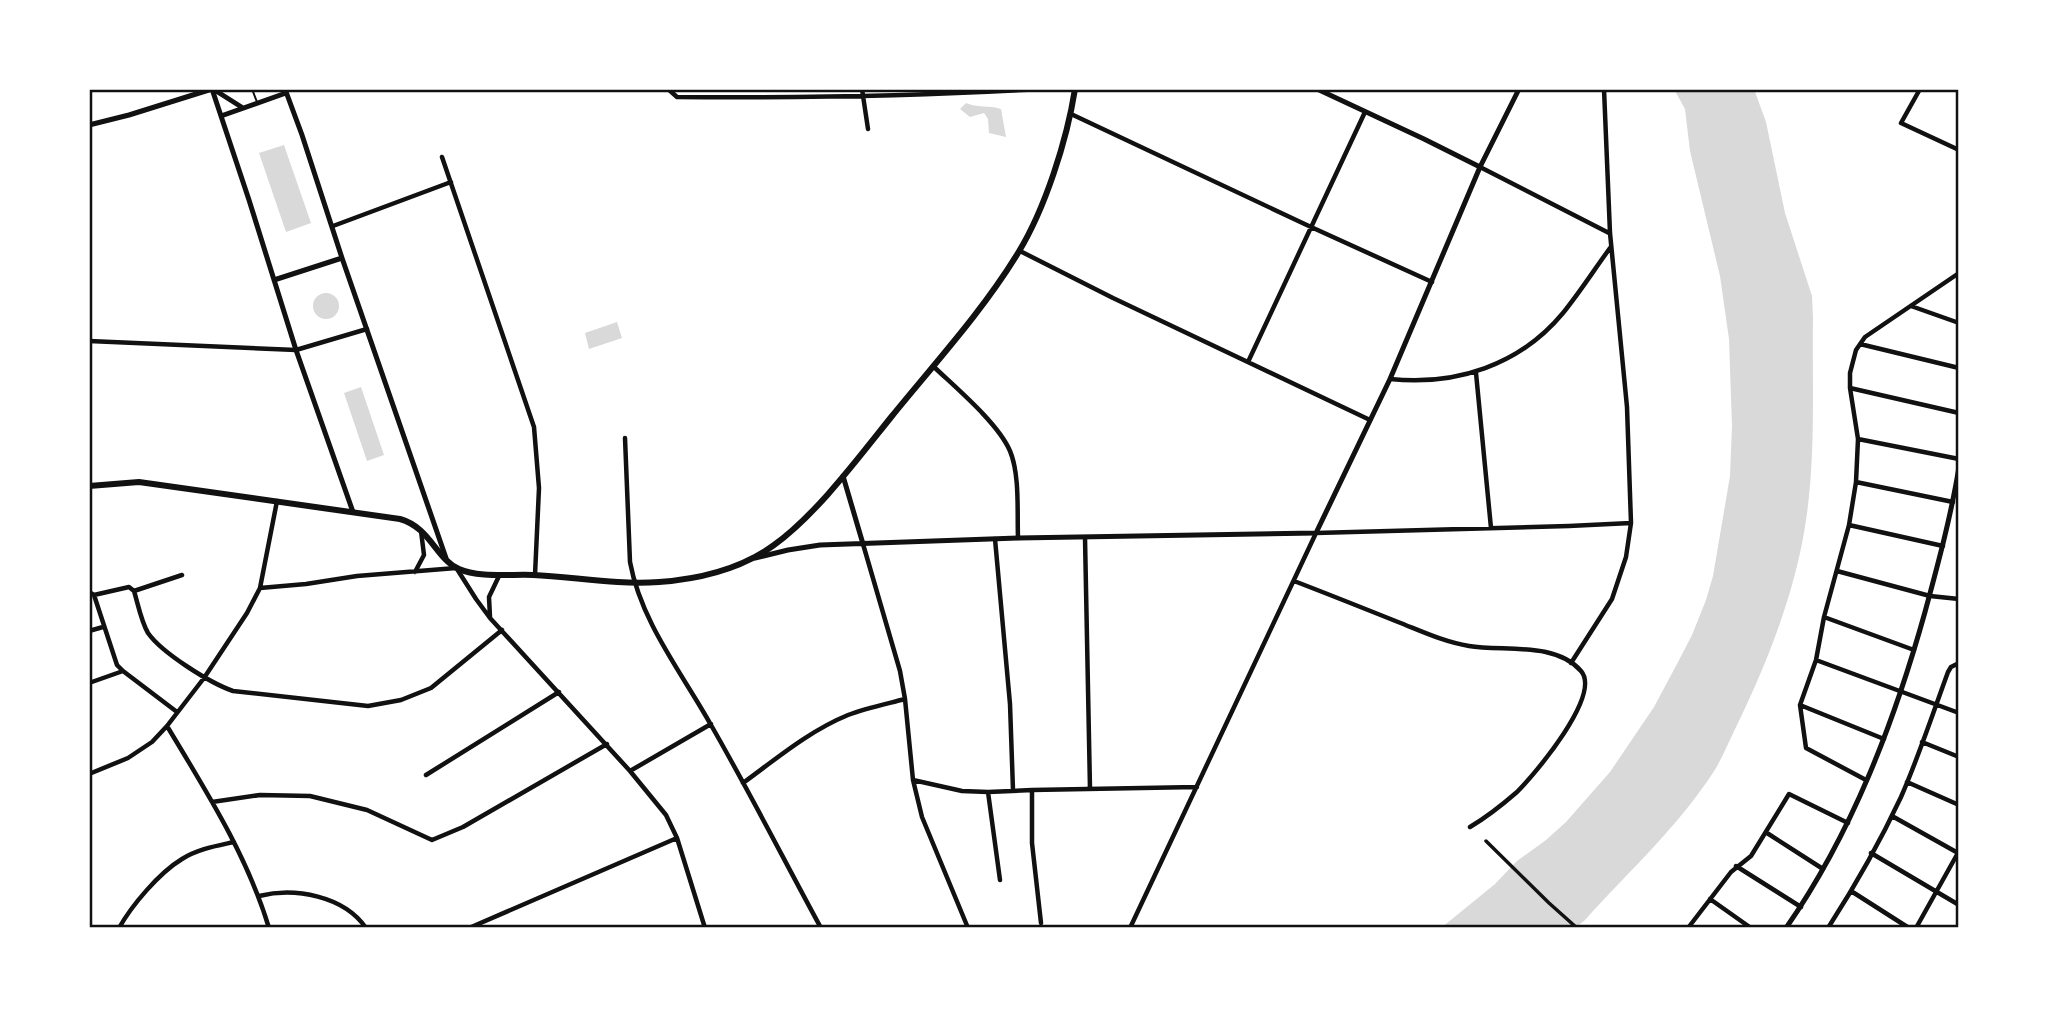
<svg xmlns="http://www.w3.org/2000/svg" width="2048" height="1017" viewBox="0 0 2048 1017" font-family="Rubik,sans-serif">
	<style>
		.water { fill: #d9d9d9 }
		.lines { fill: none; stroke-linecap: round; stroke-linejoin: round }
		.service { stroke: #111; stroke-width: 2 }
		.pedestrian { stroke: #111; stroke-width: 3.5 }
		.minor { stroke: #111; stroke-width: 4.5 }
		.tertiary { stroke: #111; stroke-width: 5 }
		.secondary { stroke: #111; stroke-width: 6 }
		.neatline { fill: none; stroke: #111; stroke-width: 2.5 }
	</style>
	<rect width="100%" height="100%" fill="#fff"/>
	<path class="water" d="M1674 89H1754L1766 122 1785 213 1812 296 1813 318C1812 383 1816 455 1806 520 1796 590 1768 661 1737 725 1730 739 1724 754 1716 768 1681 824 1629 871 1585 920L1575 928H1441L1495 884 1517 861 1546 840 1566 822 1610 772 1654 707 1678 662 1692 635 1706 600 1713 576 1730 476 1732 426 1729 339 1720 276 1690 151 1685 109Z
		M966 103C977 108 989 105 1001 109L1006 137 989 133 988 119 984 113 970 117 960 109Z
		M284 145 311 223 286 232 259 153Z
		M313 306a13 13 0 1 1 26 0a13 13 0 1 1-26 0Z
		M617 322 622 338 589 349 585 333Z
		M361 387 384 455 367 461 344 393Z"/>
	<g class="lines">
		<path class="service" d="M252 89 257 102"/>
		<path class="pedestrian" d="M1486 841 1549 903 1577 928"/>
		<path class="minor" d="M668 89 677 97C798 98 918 96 1039 89
			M862 89 868 129
			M1920 89 1901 123 1959 150
			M1071 114 1311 227 1432 282
			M442 157 534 427 539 488 535 575
			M1480 167 1609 233
			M333 226 451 182
			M1020 251 1113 298 1370 420
			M1911 306 1959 323
			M89 341 296 350 367 329
			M1860 344 1959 368
			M1248 362 1365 112
			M933 366C956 388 998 423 1010 451 1020 475 1017 512 1018 538
			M1476 373 1491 528
			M1390 379C1456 386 1520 365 1563 313 1580 292 1594 270 1610 248
			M1850 388 1959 413
			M625 438 630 562C641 622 682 673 711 725 749 791 784 860 821 928
			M1858 439 1959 459
			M1856 482 1953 502
			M1849 525 1943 546
			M1085 538 1090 789
			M995 539 1010 704 1013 790
			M863 544 900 671 905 699 913 780 922 817 968 928
			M457 569 476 599 490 618 630 771 666 815 677 838 705 928
			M1837 571 1930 596 1959 599
			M415 572 424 555 421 531
			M1294 581C1328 594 1363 608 1398 622 1421 631 1444 642 1469 646 1503 652 1555 641 1581 671 1602 695 1535 774 1517 792 1502 805 1487 817 1470 827
			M260 588 306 584 357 576 456 568
			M134 591C138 604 141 621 148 633 162 653 210 683 233 691L368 706 401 700 431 688 502 630
			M89 592 94 595 129 587 134 591 182 575
			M94 595 117 665 123 671
			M490 617 489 597 499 576
			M1824 617 1914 650
			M89 631 103 627
			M1816 660 1959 713
			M1571 663 1612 599 1626 557 1631 523 1627 407 1610 233 1604 89
			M89 683 123 671 177 712
			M1800 705 1884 739
			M167 726C206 791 247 855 269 928
			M1922 742 1959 757
			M630 771 711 724
			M89 774 128 758 152 742 167 726 204 678 247 613 260 588 277 501
			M426 775 559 692
			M913 780 962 791 988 792 1032 790 1197 787
			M1866 780 1806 748 1800 705 1816 660 1824 617 1849 525 1856 482 1858 439 1850 388V373L1856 350 1865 337 1959 273
			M1907 782 1959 805
			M743 783C776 759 809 731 848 715 866 708 886 704 905 699
			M1032 790V843L1041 923
			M988 792 1000 880
			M212 802 260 795 310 796 367 810 432 840 463 827 607 744
			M1892 816 1958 853
			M1767 833 1823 869
			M1871 853 1959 905
			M1736 866 1801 907
			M1851 891 1909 928
			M259 896C295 887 344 896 366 928
			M1710 899 1751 928
			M119 928C132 905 159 873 182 859 198 849 216 846 234 842
			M469 928 677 838
			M1130 928 1316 533 1569 526 1631 523
			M1688 928 1731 872 1751 856 1789 794 1848 823
			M1828 928C1855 886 1880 842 1901 797 1919 756 1933 713 1948 672L1951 667 1959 663
			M1916 928 1959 851"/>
		<path class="tertiary" d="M212 89 249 200 296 350 353 512
			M213 89 243 108
			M285 89 302 135 342 258 446 558
			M1317 89 1424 139 1480 167
			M221 116 286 93
			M89 125 129 115 212 89
			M274 280 342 258
			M843 476 863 544
			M755 558 788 550 820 545 1018 538 1316 533 1390 379 1480 167 1519 89
			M1786 928C1852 833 1894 723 1925 612 1938 564 1951 516 1959 467"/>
		<path class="secondary" d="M89 486 139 482 400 519C431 528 435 558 459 569 478 578 512 574 533 575 575 577 616 585 659 582 699 579 741 569 774 545 816 515 859 457 892 416 935 363 982 312 1018 253 1045 209 1067 140 1075 89"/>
	</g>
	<rect width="2048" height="1017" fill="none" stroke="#ffffff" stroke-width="182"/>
	<rect x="91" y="91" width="1866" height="835" class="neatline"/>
</svg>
